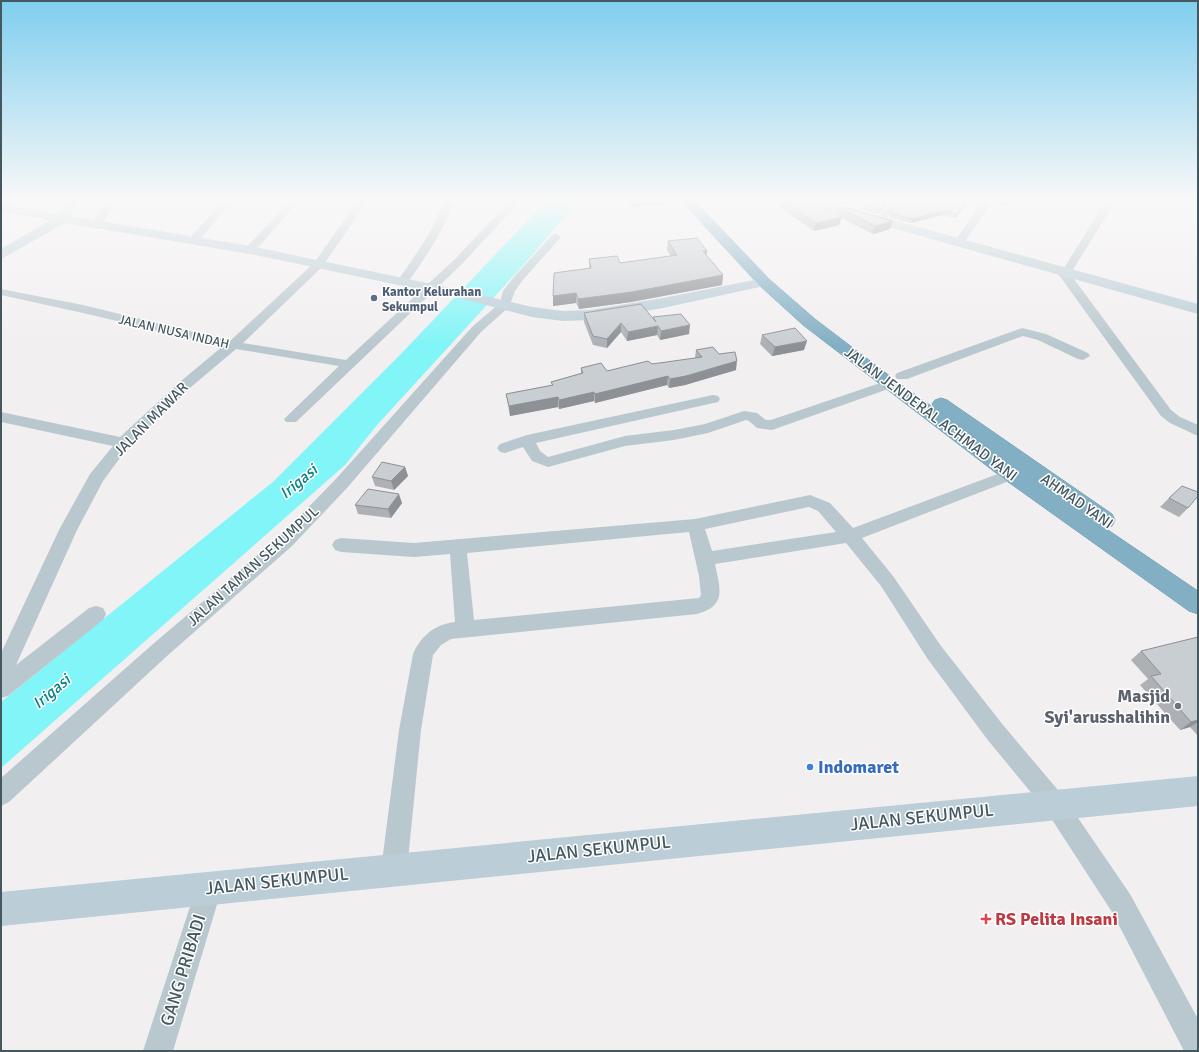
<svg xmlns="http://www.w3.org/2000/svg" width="1199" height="1052" viewBox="0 0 1199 1052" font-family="Signika,sans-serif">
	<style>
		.water { fill: #81f5f7 }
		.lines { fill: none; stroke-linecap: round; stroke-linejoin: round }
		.highway-casing { stroke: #6d9ab0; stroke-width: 1 }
		.street { fill: #b9c8ce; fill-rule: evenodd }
		.secondary { fill: #bbcdd6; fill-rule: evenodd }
		.highway { fill: #82afc4; fill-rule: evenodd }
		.wall { fill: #adb1b5 }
		.shaded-wall { fill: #8d9094 }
		.building { fill: #c9ced3; stroke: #8d9094 }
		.service-dot { fill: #5c6f8a; stroke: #fff; stroke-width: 1.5 }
		.worship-dot { fill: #6b7280; stroke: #fff; stroke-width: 1.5 }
		.shop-dot { fill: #3f7fe0; stroke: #fff; stroke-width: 1.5 }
		.health-dot { fill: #e0444e; stroke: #fff; stroke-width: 1.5 }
		.labels { text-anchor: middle; stroke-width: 3; stroke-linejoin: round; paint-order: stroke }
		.far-service-label { font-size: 13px; font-weight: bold; fill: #4e5e75; stroke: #fff; text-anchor: start }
		.far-street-label { font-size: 13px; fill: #455860; stroke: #fff }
		.street-label { font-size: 15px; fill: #455860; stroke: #fff }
		.water-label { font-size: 16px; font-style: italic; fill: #058386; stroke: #fff }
		.near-worship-label { font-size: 18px; font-weight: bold; fill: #5b616d; stroke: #fff; text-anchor: end }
		.near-shop-label { font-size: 18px; font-weight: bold; fill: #366cbe; stroke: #fff; text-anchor: start }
		.near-street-label { font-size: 18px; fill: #455860; stroke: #fff }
		.near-health-label { font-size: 18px; font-weight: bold; fill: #be3a42; stroke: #fff; text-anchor: start }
	</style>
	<rect width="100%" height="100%" fill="#f2eff0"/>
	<path class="water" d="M548 199H579L528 260 377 425 345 465 1 768V702L274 481 400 355Z"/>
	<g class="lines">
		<g class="highway-casing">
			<path id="highway" d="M680 199H693L769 279 815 319 895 380 1021 471 935 408 932 404 935 400 941 398 947 400 1112 514 1115 520 1112 526 1105 528 1198 591V614L1189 611 1004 479 803 325 759 285Z"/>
		</g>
		<path class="street" d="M108 199H118L100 226H92L91 224Z
			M228 199H238L222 213 197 243H189L188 241 189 239 216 209Z
			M291 199H301L254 252H246L245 250 246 248Z
			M359 199H369L322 267 243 343 346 360 454 260 512 199H522L462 264 296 422H286L284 419 339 366 236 349 191 387 128 447 103 481 77 530 16 665 89 608 96 606 103 608 106 614 103 620 8 696 1 698V653L59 530 90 474 113 446 1 422V412L120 437 181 381 223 346 83 313 1 295V289L83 305 230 341 314 263Z
			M445 199H455C444 231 425 258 406 285H398L396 283C415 256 434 230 445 199Z
			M835 199H845L839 206 836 207 831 204Z
			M894 199H904L885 219H879L877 217 879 215Z
			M984 199H994L966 240H958L957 238Z
			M1107 199H1117L1074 268 1073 270 1068 271 1171 410 1180 417 1198 425V436L1170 423 1161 416 1056 271 1058 269 1064 268Z
			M1169 199H1191C1186 203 1174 203 1169 199Z
			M556 234 561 237 522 281 515 291 509 307 481 332 347 488 292 546 167 656 9 802 1 806V778L153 644 280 536 335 480 473 326 500 303 503 291 514 277 552 235Z
			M1022 328 1046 334 1088 353 1090 356 1083 360 1078 359 1038 340 1023 336 907 379H897L895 376 897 373Z
			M889 380 894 381 896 384 894 387 772 430 757 428 749 421 746 420 708 433 674 440 625 446 548 467 532 461 523 447 505 453 500 452 497 448 500 444 527 435 713 395 718 396 720 399 718 402 536 443 540 451 548 457 625 436 674 430 705 424 744 411 757 413 766 420H771Z
			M1011 469 1017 470 1019 474 1017 478 862 538 893 576 941 646 1003 725 1063 796 1130 894 1198 1019V1051H1184L1112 912 1047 812 987 739 927 658 881 586 846 543 715 564C720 589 727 606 697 614L451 639 441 645 433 655 421 730 407 870 403 879 394 883 385 879 381 870 399 730 413 654C421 636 435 624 455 622L450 554 414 557 341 552 335 550 332 545 335 540 341 538 414 543 695 519 810 495 830 503 853 528ZM809 507 818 511 836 532 712 551 705 529ZM689 532 699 576 701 595 699 598 474 620 467 553Z
			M209 875 218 879 222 888 173 1051H143L196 888 200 879Z"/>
		<path class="secondary" d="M68 199H80L70 216 250 246 451 288 532 307 563 311 590 310 663 298 764 278 769 279 771 282 769 285 764 286 663 308 590 320 563 321 532 317 451 296 250 254 65 223 1 259V249L51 220 1 212V204L59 214Z
			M798 199H817L1198 304V314L800 202Z
			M1198 776V806L1 926V892Z"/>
		<use href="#highway" class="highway"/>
	</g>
	<path class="wall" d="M627 199H669L668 204 631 207Z
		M779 199H808L836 214 838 207 893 221 890 229 873 234 841 218 839 225 814 231 778 206Z
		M844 199H858L846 205 842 204Z
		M933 199H983L979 204 967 201 965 205 956 218 941 215 911 223 889 217 890 213 926 204Z
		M995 199H1013L1008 206 993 203Z
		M1045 199H1059L1056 201Z
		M886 205 878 214 862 210 863 206Z
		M668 241 706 256 723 275 722 285 631 302 579 309 576 303 553 306V296L589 268V259L620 263 671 256 667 250Z
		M584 313 653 319V317L689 334 660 340 657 335 627 341 621 332 607 348 593 345 584 322Z
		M762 335 804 350 772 356 760 344Z
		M696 350 719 354 736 370 685 385 669 388 667 385 595 403 594 401 559 409 558 407 510 416 506 394 552 385 551 382 581 373V368L607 371 695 358Z
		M405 467 408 476 394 490 375 486 372 477Z
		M1169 498 1188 508 1179 517 1160 507Z
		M402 503 391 518 358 514 355 505Z
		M1198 637V736L1190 727 1180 730 1140 685 1148 679 1131 660 1141 651Z"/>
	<path class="shaded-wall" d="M632 199H669L668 204 631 207Z
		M847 199H858L846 205Z
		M1012 199H1013L1008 206 1011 200Z
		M888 201 886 205 878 214 879 210Z
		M967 201 965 205 956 218 958 214Z
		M943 211 941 215 911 223 912 219Z
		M842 217 839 225 814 231 816 223Z
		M893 221 890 229 873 234 875 226Z
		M703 251H707L706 260Z
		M723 275 722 285 631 302 579 309 578 299Z
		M576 293V303L553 306V296Z
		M621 323V332L607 348V339Z
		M690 325 689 334 660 340 661 331Z
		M658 326 657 335 627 341 628 332Z
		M807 341 804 350 772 356 775 347Z
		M737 361 736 370 685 385 669 388 670 379Z
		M668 376 667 385 595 403V394Z
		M594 392V401L559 409V400Z
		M558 397V407L510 416 509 406Z
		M405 467 408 476 394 490 391 481Z
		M399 494 402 503 391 518 388 509Z
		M1198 720V722L1190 727 1180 730 1191 722Z"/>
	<path class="building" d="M780 199H808L842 217 816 223Z
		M903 199 926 204 933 199H959L967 201 958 214 943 211 912 219 890 213Z
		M888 201 879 210 863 206Z
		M840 206 893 221 875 226 838 207Z
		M697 238 707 251H703L723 275 632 292 578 299 576 293 553 296 554 273 591 268 589 259 617 256 620 263 677 255 668 241Z
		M641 304 656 322 653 317 681 314 690 325 661 331 658 326 628 332 621 323 607 339 593 336 584 313Z
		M795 328 807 341 775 347 762 335Z
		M713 347 719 354 735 352 737 361 686 376 670 379 668 376 595 394 594 392 559 400 558 397 509 406 506 394 553 385 551 382 583 373 581 368 601 363 607 371 648 361 652 364 702 357 696 350Z
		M382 462 405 467 391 481 372 477Z
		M1182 486 1198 492V496L1188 508 1169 498Z
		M368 489 399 494 388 509 355 505Z
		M1198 637V720L1191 722 1151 676 1161 674 1141 651Z"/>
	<linearGradient id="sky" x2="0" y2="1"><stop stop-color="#7fceee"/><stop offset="0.58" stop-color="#f9f8f8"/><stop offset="1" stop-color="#f9f8f8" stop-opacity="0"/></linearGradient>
	<rect width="1199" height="346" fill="url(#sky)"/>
	<circle class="service-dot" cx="374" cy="298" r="4"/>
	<circle class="worship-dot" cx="1178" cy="706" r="4"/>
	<circle class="shop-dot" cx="810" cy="767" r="4"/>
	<path class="health-dot" d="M984 913h4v4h4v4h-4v4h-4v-4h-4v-4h4z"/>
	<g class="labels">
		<g class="far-service-label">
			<text x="382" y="296">Kantor Kelurahan<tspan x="382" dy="15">Sekumpul</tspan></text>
		</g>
		<g class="far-street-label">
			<text transform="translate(174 331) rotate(13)" y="5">JALAN NUSA INDAH</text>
		</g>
		<g class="street-label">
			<text transform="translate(931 414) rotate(37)" y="5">JALAN JENDERAL ACHMAD YANI</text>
			<text transform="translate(151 419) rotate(-45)" y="5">JALAN MAWAR</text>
			<text transform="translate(1077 501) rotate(35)" y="5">AHMAD YANI</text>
			<text transform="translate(253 566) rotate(-42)" y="5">JALAN TAMAN SEKUMPUL</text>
		</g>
		<g class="water-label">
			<text transform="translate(298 481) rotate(-40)" y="6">Irigasi</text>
			<text transform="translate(51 691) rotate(-40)" y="6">Irigasi</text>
		</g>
		<g class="near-worship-label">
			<text x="1170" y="702">Masjid<tspan x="1170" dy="21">Syi'arusshalihin</tspan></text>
		</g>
		<g class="near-shop-label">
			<text x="818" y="773">Indomaret</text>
		</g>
		<g class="near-street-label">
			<text transform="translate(922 817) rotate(-6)" y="6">JALAN SEKUMPUL</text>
			<text transform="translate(599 849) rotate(-6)" y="6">JALAN SEKUMPUL</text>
			<text transform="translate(277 881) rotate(-6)" y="6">JALAN SEKUMPUL</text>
			<text transform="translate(183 970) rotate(-73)" y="6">GANG PRIBADI</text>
		</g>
		<g class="near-health-label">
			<text x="995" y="925">RS Pelita Insani</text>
		</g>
	</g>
	<rect width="1199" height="1052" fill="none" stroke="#455860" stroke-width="4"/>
</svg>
